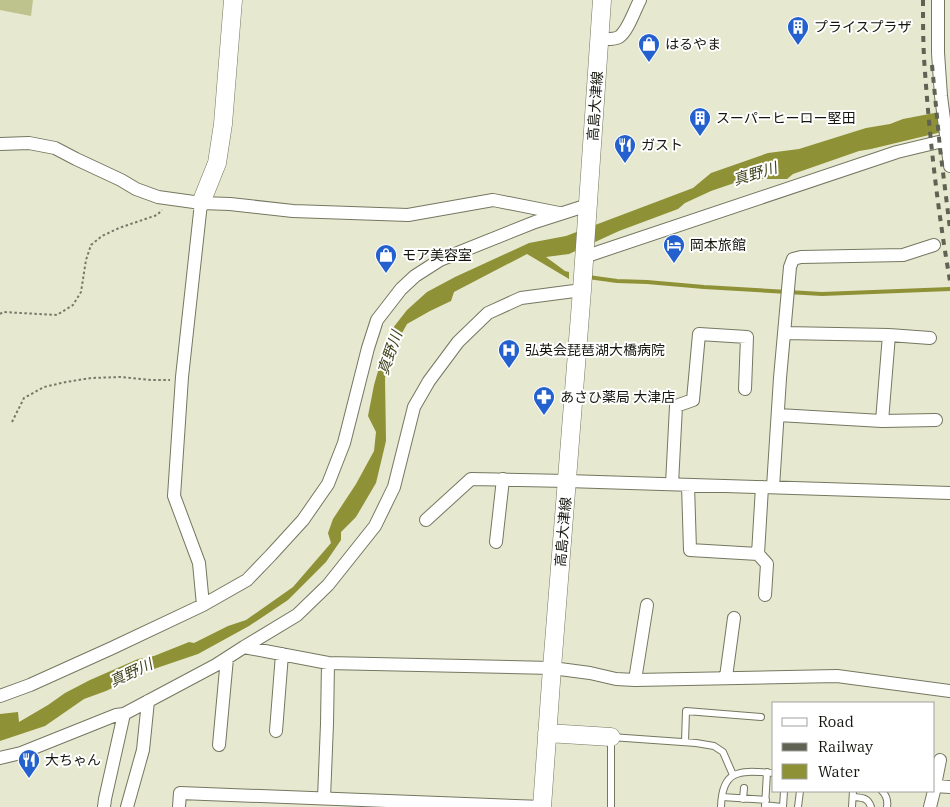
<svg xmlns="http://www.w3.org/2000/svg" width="950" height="807" viewBox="0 0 950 807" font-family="'IBM Plex Serif','Noto Sans JP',serif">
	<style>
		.green { fill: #bec28d }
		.water { fill: #8e9135 }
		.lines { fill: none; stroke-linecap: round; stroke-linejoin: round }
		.stream { stroke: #8e9135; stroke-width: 4 }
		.lane-casing { stroke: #757760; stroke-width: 8 }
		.street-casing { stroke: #757760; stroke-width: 14 }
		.secondary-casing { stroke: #757760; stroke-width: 19 }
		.path { stroke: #767867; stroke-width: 2; stroke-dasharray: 2.5 2.5; stroke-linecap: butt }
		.lane { stroke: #fff; stroke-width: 6 }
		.street { stroke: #fff; stroke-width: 12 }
		.secondary { stroke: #fff; stroke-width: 18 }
		.rail { stroke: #606253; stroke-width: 4; stroke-dasharray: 6 6; stroke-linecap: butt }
		.labels { text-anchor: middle; stroke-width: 4; stroke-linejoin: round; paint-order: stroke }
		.poi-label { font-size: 14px; fill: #15160d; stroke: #fff; text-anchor: start }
		.street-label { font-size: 14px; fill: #15160d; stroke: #fff }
		.water-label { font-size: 15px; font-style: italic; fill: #43451e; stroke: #fff }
	</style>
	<rect width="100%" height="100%" fill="#e6e9cf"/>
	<path class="green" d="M0 0H33L31 16 0 10Z"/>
	<path class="water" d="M950 110V130L871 149 859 151 793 174 787 179H746L711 191 685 203 678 209 619 231 569 254 546 257 565 271 569 272V279L527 254 454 292 451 301 430 311 407 324 402 333 391 355 385 378 386 441 376 483 356 517 341 532V540L326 562 288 600 249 626 198 654 145 672 106 691 84 699 45 726 0 741V714L18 712 19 722 48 705 65 693 90 680 138 659 154 656 189 642 194 643 228 626 246 620 293 587 331 543 328 533 333 519 356 484 374 451 376 432 368 416 374 385 389 333 407 310 427 292 455 277 529 243 566 236 693 188 711 173 768 153 799 149 866 128 890 124 903 119Z"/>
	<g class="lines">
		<path class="stream" d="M588 277 617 281 647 282 704 287 822 294 950 289"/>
		<g class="lane-casing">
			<path id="lane" d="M685 742 686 711 761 717
				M882 791C886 795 888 801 887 807
				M722 797 766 800
				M853 797C861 798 868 797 871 807
				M743 799 744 788
				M765 805 781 807
				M611 807V737L696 743 714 746 723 752 733 775
				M721 807C722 767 742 771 774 773
				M765 807 767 772
				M783 807 784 791
				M798 807 800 791
				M852 807 853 791"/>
		</g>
		<g class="street-casing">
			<path id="street" d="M938 0V53L941 96 950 166
				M599 39C605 39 614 40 619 37 628 31 635 9 640 0
				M0 144 29 143 55 148 76 159 121 180 136 189 158 197 201 203 230 204 293 211 408 215 493 200 559 213
				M201 203 182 377 174 496 199 563 203 605
				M584 257 897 152 947 140
				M784 333 889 335 930 338
				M778 415 882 421 936 420
				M882 421 889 335
				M672 484 676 406 693 400 699 334 747 337 745 389
				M688 485 690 550 758 554 762 487
				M773 487 780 378 790 267 793 259 801 257 903 255 934 245
				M426 520 471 479 567 481 950 493
				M496 542 503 479
				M758 554 767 564 765 595
				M244 647 328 663 552 668 590 673 616 679 635 680 837 676 950 691
				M726 677 734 618
				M635 680 647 605
				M0 696 30 685 112 648 203 605 247 580 271 555 303 520 328 484 344 443 368 348 377 320 401 289 415 276 440 260 535 222 588 205
				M276 731 282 654
				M219 745 227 658
				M0 758 21 753 116 715 124 714 216 665 244 647 297 615 328 585 375 526 394 487 414 407 429 381 458 342 488 313 521 298 582 290
				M935 786 950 787
				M934 790 940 760
				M324 798 327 724 328 663
				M104 807 105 799 124 714
				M127 807 143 750 148 701
				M179 807 180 793 543 807
				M930 807 934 791"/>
		</g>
		<g class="secondary-casing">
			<path id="secondary" d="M201 203 217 163 223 124 233 0
				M547 733 611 737
				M542 807 552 668 582 290 602 0"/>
		</g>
		<path class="path" d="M0 314 3 312 57 315 73 305 81 292 86 260 91 245 102 236 119 228 157 215 162 210
			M12 422 24 398 44 387 66 382 91 378 120 377 151 380H170"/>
		<use href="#lane" class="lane"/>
		<use href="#street" class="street"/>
		<use href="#secondary" class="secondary"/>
		<path class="rail" d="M923 0C923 24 923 48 925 72 930 142 938 212 950 281
			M932 65 940 148 950 229"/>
	</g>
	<defs>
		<g id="building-pin" transform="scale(1.125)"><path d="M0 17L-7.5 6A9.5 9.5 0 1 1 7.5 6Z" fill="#2561ce" stroke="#fff"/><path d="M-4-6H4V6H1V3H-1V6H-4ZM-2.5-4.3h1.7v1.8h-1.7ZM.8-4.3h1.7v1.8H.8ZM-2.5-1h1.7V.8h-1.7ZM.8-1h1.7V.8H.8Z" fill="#fff"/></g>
		<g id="shop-pin" transform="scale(1.125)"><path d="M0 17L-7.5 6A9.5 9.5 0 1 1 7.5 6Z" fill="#2561ce" stroke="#fff"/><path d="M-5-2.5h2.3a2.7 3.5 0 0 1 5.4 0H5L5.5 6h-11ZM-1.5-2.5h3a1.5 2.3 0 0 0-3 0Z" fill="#fff"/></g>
		<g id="restaurant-pin" transform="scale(1.125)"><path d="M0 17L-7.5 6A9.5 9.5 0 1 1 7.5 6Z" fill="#2561ce" stroke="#fff"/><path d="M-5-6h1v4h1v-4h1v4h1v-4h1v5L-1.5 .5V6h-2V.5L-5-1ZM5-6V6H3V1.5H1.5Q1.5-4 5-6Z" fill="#fff"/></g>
		<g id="hotel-pin" transform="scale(1.125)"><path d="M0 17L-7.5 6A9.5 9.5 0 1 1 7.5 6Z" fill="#2561ce" stroke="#fff"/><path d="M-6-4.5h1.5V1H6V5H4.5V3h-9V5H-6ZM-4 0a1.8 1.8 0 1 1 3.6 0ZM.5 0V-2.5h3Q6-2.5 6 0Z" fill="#fff"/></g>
		<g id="hospital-pin" transform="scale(1.125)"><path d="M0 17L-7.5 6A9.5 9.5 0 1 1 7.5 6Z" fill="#2561ce" stroke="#fff"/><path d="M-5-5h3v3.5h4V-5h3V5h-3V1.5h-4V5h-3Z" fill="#fff"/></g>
		<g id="pharmacy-pin" transform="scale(1.125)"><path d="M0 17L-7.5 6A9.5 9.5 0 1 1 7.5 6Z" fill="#2561ce" stroke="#fff"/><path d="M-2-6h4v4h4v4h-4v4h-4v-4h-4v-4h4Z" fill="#fff"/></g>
	</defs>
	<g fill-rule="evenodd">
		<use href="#building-pin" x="798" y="27"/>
		<use href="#shop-pin" x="649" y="44"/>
		<use href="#building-pin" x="700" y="118"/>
		<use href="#restaurant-pin" x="625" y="145"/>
		<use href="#hotel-pin" x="674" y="245"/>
		<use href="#shop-pin" x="386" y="255"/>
		<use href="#hospital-pin" x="509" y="350"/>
		<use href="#pharmacy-pin" x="544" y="397"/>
		<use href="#restaurant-pin" x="29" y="760"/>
	</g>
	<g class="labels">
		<g class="poi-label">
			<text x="814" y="32">プライスプラザ</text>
			<text x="665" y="49">はるやま</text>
			<text x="716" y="123">スーパーヒーロー堅田</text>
			<text x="641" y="150">ガスト</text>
			<text x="690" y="250">岡本旅館</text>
			<text x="402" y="260">モア美容室</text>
			<text x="525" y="355">弘英会琵琶湖大橋病院</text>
			<text x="560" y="402">あさひ薬局 大津店</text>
			<text x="45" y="765">大ちゃん</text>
		</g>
		<g class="street-label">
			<text transform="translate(595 106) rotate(-86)" y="5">高島大津線</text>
			<text transform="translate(563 532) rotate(-85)" y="5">高島大津線</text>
		</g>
		<g class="water-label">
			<text transform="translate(755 174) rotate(-17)" y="5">真野川</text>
			<text transform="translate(390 353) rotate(-71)" y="5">真野川</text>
			<text transform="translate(131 673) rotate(-25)" y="5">真野川</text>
		</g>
	</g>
	<rect x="772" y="702" width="162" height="90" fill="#ffffff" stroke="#a1a29e"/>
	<rect x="782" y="718" width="25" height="8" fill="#ffffff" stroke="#a1a29e"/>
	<text x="818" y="727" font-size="15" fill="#15160d">Road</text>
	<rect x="782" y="743" width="25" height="8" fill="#606253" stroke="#a1a29e"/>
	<text x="818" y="752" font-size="15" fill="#15160d">Railway</text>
	<rect x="782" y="764" width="25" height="15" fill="#8e9135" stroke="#a1a29e"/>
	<text x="818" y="777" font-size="15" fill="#15160d">Water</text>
</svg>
